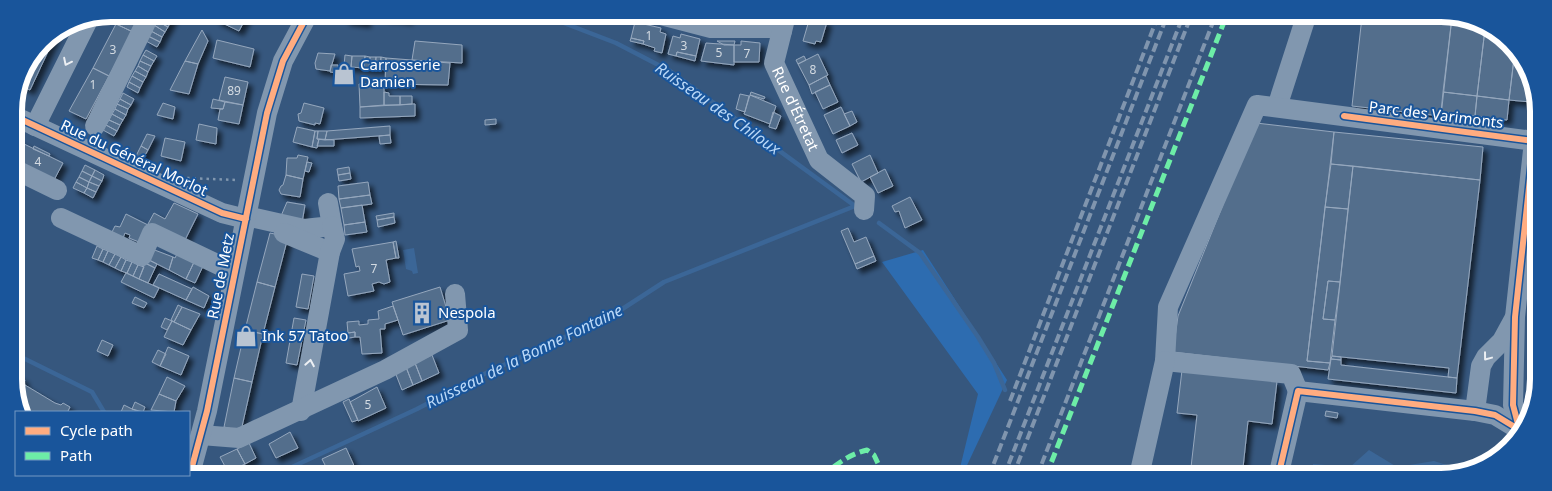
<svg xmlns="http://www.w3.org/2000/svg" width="1552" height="491" viewBox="0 0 1552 491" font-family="'Noto Sans',sans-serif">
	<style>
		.green { fill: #2d6cb0 }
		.water { fill: #3b6697 }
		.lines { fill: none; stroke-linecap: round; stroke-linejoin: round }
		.stream { stroke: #3b6697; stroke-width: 4.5 }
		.building { fill: #536e8c; stroke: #95a7bd; filter: url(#shadow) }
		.path { stroke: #8197af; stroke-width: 2.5; stroke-dasharray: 2.5 4; stroke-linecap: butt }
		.minor { stroke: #8197af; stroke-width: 20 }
		.rail { stroke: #8095ae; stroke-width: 4; stroke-dasharray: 9 4; stroke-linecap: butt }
		.quiet { stroke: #6deda7; stroke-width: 5; stroke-dasharray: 10 5; stroke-linecap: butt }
		.cycleway-casing { stroke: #19559b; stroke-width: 9 }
		.cycleway { stroke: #ffac80; stroke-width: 6 }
		.oneway { stroke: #eceff3 }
		.labels { text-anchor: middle; stroke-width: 4; stroke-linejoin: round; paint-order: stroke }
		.number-label { font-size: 12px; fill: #d4dbe2 }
		.poi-label { font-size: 15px; fill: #fff; stroke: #19559b; text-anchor: start }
		.street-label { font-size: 15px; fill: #fff; stroke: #19559b }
		.water-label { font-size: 16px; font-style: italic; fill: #bbd9f8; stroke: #19559b }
		.rim { fill: none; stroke: #fff; stroke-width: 6 }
	</style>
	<defs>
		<filter id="shadow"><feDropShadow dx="4.5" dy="4.5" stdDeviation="2.5" flood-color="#0009"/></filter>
	</defs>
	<rect width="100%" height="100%" fill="#36577e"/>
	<path class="green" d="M923 250 1007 380 962 476H958L978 394 882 262Z"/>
	<path class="water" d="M414 248 418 273 413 274 412 271 406 269 403 250Z
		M1369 450 1397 467 1434 461 1453 467H1473L1446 477H1314L1313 464 1350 467Z"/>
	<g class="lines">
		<path class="stream" d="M543 15 616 43 670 71 855 206
			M879 223 920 253 978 337 994 363 1005 390
			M15 354 92 392 104 412
			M277 474 417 409 484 374 613 315 664 282 855 206"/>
	</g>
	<path class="building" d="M121 14H142L133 32 116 24Z
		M160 14H170L174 16 171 21Z
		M219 14H248L239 31 216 20Z
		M346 14H367L366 23 345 20Z
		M385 14H398L397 18 384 17Z
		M398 14H409L408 20 397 18Z
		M160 15 171 21 168 27 157 21Z
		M810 17 827 22 821 42 816 41 815 44 803 41Z
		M1362 17H1452L1441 116 1352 106Z
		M1452 17H1466L1485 29 1477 96 1443 92Z
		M157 21 168 27 165 32 154 25Z
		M635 22 661 28 660 32 666 34 662 53 654 51 655 48 643 44 644 41 631 38Z
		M116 24 133 32 109 76 93 68Z
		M154 25 165 32 162 37 151 31Z
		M1485 29 1515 50 1509 100 1477 96Z
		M202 30 208 41 198 64 185 61Z
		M151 31 162 37 160 42 148 36Z
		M57 33 51 45 44 41Z
		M681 34 700 39 696 56 677 52 676 56 668 54 673 36 680 38Z
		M148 36 160 42 157 47 146 41Z
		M631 38 644 41 643 44 630 41Z
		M217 40 254 49 250 67 213 58Z
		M44 41 51 45 30 90 19 85 21 74Z
		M415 41 462 45V63L412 60Z
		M717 41H735L734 45H724Z
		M741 41 760 43 759 62H734V45H741Z
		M706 43 734 45V65L701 61Z
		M146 50 157 56 154 61 143 55Z
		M1515 50 1533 85 1531 102 1509 100Z
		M677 52 696 56 695 61 676 56Z
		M318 53 335 54 330 71 316 69 315 63Z
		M818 54 828 75 809 85 798 64Z
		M143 55 154 61 151 66 140 61Z
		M345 55 352 56 351 67 344 66Z
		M352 56H365L364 68 351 67Z
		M365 56 370 57 369 69 364 68Z
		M804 56 806 60 798 64 796 60Z
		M370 57H376L375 69H369Z
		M376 57H381L380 69H375Z
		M381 57 386 58V70L380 69Z
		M386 58 450 63 448 85 385 84Z
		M140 61 151 66 148 72 138 66Z
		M185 61 198 64 189 94 170 90Z
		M331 65H338V73L330 72Z
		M138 66 148 72 146 77 135 71Z
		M93 68 109 76 86 119 69 111Z
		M135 71 146 77 143 82 132 76Z
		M132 76 143 82 140 88 129 82Z
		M826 76 830 85 812 94 809 85Z
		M225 77 248 82 243 105 219 100Z
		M129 82 140 88 138 93 127 87Z
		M359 84H384V105L360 107Z
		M830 85 838 102 823 109 815 92Z
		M1533 85 1536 93V103L1531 102Z
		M384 92 389 93V96H400V105H384Z
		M751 92 765 97 764 99 750 95Z
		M1443 92 1477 96 1475 116 1441 112Z
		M123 93 134 99 131 105 120 99Z
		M740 94 749 96 745 112 736 109Z
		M750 95 776 106 770 124 744 114Z
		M400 96H412V104L400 105Z
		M1477 96 1509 100 1507 120 1475 116Z
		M120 99 131 105 128 109 117 104Z
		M213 99 225 102 223 109 211 108Z
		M225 102 243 105 239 124 218 120 220 109H223Z
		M163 103 175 107 173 119 157 115Z
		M304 103 324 108 320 124 315 123V125L299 121 298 114 301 113Z
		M117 104 128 109 126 115 115 109Z
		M412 104H415V116L360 118V107Z
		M841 107 850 126 833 134 824 115Z
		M115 109 126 115 123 120 112 114Z
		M852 111 857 122 850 126 844 114Z
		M773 112 781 116 776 129 769 127Z
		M112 114 123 120 120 125 109 120Z
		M496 119V124L485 125V120Z
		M109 120 120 125 117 131 106 125Z
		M1256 123 1334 132 1307 361 1330 363 1328 370 1173 352 1178 316Z
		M199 124 217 128 216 144 196 140Z
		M106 125 117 131 114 136 103 130Z
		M390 126V135L325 140 327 131Z
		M297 127 315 131 312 147 293 142Z
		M315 131H318L317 139H319L317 148 312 147Z
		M318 131H327L325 140 317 139Z
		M1334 132 1483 147 1480 180 1331 164Z
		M852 133 858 145 842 153 836 140Z
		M147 134 155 136 148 150 141 146Z
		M390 135 391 143 380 144 379 136Z
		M165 138 185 142 181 161 161 156Z
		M14 139 20 142 14 153Z
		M319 139 334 140V146H317Z
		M20 142 63 163 54 180 14 160V153Z
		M34 146 50 154 49 156 33 149Z
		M141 146 148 150 143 159 136 156Z
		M298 155 308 157 303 179 286 175 287 158H297Z
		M870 155 878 173 861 182 852 164Z
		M307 162 312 163 309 172 305 171Z
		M1331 164 1353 166 1348 209 1325 207Z
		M85 165 95 170 92 176 82 171Z
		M1353 166 1480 180 1457 378 1448 377 1449 368 1332 356Z
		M349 167 350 173 338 175 337 169Z
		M885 169 893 186 878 193 870 177Z
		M95 170 104 175 102 181 92 176Z
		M82 171 92 176 89 182 79 177Z
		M350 173 351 179 339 181 338 175Z
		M286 175 303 179 300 197 281 194 279 190 281 186 283 185Z
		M92 176 102 181 99 186 89 182Z
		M79 177 89 182 87 188 76 182Z
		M76 182 87 188 84 193 73 188Z
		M89 182 99 186 96 192 87 188Z
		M368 182 370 195 339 199 338 186Z
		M87 188 96 192 93 198 84 193Z
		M370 195 372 204 341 208 339 199Z
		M910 197 922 220 905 228 899 211 895 212 892 206Z
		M287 202 305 205 302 223 281 216Z
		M174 203 198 214 184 242 148 224 154 213 165 219Z
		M362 205 365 222 344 225 341 208Z
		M1325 207 1348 209 1340 282 1328 281 1323 319 1335 320 1330 363 1307 361Z
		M394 213V217L377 220 376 216Z
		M126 214 148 225 139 242 129 238 130 235 125 233 123 238 112 232 115 226 120 227Z
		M394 217 395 223 378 227 377 220Z
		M365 222 367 232 345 235 344 225Z
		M848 228 854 242 866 237 874 256 855 264 841 231Z
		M270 233 288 237 275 287 257 282Z
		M396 241 399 258H396L393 242Z
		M393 242 396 258 386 260 390 282 384 284 379 282 372 284 374 291 348 296 344 274 360 271 359 266 356 267 352 249Z
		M97 246 103 249 98 260 92 258Z
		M103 249 108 251 103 262 98 260Z
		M152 249 173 257 169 270 147 259Z
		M108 251 115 254 109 265 103 262Z
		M178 252 195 260 186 279 169 270 173 257 175 258Z
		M115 254 121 257 115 268 109 265Z
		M874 256 876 261 857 269 855 264Z
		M121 257 126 260 121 271 115 268Z
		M147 259 157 264 155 268 145 263Z
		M126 260 132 262 127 273 121 271Z
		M195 260 204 264 195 283 186 279Z
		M132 262 138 265 133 276 127 273Z
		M145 263 155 268 148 283 139 279Z
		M138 265 144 267 139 279 133 276Z
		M126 273 159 288 154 298 121 282Z
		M159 274 192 289 186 300 153 285Z
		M302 274 314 276 308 309 296 307Z
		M1328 281 1340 282 1335 320 1323 319Z
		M257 282 275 287 263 334 245 330Z
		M193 287 209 296 204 308 186 300Z
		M440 287 450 320 403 335 392 302Z
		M135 297 147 303 144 308 132 303Z
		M178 305 182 307 174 322 171 320Z
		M393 306 398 320 385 324V329H380L382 353 362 354 360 337H355V332L348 333 347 322 359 321V325L368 324V320L379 319 378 311Z
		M182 307 200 314 191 330 174 322Z
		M165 318 172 321 167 330 161 327Z
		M294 318 306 320 297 365 286 363Z
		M172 321 191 330 183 345 164 337Z
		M245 330 263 334 252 382 234 378Z
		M355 332V337L349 338 348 333Z
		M102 340 113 345 108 356 97 351Z
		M168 347 189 356 181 375 160 366Z
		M158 350 166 354 160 366 152 362Z
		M432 355 439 373 422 381 415 363Z
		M1332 356 1341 357V360L1331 359Z
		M1331 359 1341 360V365L1457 378 1456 393 1328 379Z
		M415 363 422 381 413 385 406 367Z
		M406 367 413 385 402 390 395 372Z
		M1182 370 1277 381 1272 424 1248 421 1242 477 1190 476 1197 415 1177 413Z
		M18 376 25 380 23 383 16 379Z
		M167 377 185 386 176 401 159 394Z
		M234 378 252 382 241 431 224 427Z
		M15 379 55 403 61 405 63 403 70 407 68 411 71 412H29L21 408 16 398Z
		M377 387 386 408 358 421 350 402Z
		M159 394 176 401 174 412 151 410Z
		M349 399 358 420 352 422 343 402Z
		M135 402 145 407 143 412 132 409Z
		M124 405 132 409 140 412H121Z
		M1326 411 1338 413 1337 418 1325 416Z
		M290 432 298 448 276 458 269 444Z
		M249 443 256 458 245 464 237 449Z
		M346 448 356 470 345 474H341L338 468 329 473 322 459Z
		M237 449 245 464 228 472 220 457Z"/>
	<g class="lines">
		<path class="path" d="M187 178 236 180"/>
		<g class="minor">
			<path d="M661 15 711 28H776L782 31"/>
			<path id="s1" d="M786 15 774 63 819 160 865 196 864 210"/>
			<path d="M1277 107 1306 17"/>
			<path d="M14 116 222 213 246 219"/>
			<path d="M35 126 89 18"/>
			<path d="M95 126 150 14"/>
			<path d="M14 169 57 190"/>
			<path d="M246 216 304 229 332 226 328 203"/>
			<path d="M61 218 142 256 152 233 219 265 235 268"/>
			<path d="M284 233 330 252"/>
			<path d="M1298 391 1291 374 1165 361 1168 307 1257 105 1534 141 1515 317 1513 405 1519 428"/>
			<path d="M301 411 330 252 335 239 332 226"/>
			<path d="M1475 411 1481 366 1486 357 1502 341 1514 319"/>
			<path d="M201 435 239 438 385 370 458 330 455 294"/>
			<path d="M190 474 207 411 267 113 283 61 308 14"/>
			<path d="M1139 476 1165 361"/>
			<path d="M1278 477 1298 391 1475 411 1495 415 1518 429"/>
		</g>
		<path class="rail" d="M1010 401 1158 16
			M989 476 1167 16
			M1004 476 1183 16
			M1013 476 1191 16
			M1037 476 1215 17"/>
		<path class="quiet" d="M822 476C836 465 849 454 867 450L874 455 884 476
			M1046 476 1226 17"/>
		<g class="cycleway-casing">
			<path id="cycleway" d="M14 116 222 213 246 219
				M1344 116 1534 141 1515 317 1513 405 1519 428
				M190 474 207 411 267 113 283 61 308 14
				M1278 477 1298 391 1475 411 1495 415 1518 429"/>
		</g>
		<use href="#cycleway" class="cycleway"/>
	</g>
	<defs><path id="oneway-chevron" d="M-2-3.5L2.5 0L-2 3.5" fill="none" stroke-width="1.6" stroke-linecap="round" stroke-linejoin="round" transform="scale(1.25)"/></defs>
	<g class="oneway">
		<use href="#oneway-chevron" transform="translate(67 62) rotate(116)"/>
		<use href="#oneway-chevron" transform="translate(1487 357) rotate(127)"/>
		<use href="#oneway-chevron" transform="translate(310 363) rotate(-80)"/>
	</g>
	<defs>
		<g id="shop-bare" transform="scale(1.725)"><path d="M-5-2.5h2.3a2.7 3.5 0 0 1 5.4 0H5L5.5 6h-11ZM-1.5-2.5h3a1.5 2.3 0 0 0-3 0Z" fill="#b9c4d2" stroke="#19559b" stroke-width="2.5" paint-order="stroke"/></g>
		<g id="building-bare" transform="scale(1.725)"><path d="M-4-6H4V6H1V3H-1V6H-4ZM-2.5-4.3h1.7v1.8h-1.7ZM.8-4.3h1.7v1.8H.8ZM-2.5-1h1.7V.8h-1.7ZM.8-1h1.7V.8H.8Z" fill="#b9c4d2" stroke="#19559b" stroke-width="2.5" paint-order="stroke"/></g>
	</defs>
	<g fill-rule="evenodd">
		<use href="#shop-bare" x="344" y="74"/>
		<use href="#building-bare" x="422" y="313"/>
		<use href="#shop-bare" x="246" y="336"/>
	</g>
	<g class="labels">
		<g class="number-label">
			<text x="649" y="40">1</text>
			<text x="684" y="50">3</text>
			<text x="113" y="54">3</text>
			<text x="719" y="57">5</text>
			<text x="747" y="58">7</text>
			<text x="813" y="74">8</text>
			<text x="93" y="89">1</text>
			<text x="234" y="95">89</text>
			<text x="38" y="166">4</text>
			<text x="374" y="273">7</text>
			<text x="368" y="409">5</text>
		</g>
		<g class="poi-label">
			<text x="360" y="70">Carrosserie<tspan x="360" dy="17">Damien</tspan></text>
			<text x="438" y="318">Nespola</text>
			<text x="262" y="341">Ink 57 Tatoo</text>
		</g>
		<g class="street-label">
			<text dy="5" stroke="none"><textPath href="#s1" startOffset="100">Rue d'Étretat</textPath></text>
			<text transform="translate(1436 115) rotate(7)" y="5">Parc des Varimonts</text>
			<text transform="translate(134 158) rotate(25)" y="5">Rue du Général Morlot</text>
			<text transform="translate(221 276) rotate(-79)" y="5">Rue de Metz</text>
		</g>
		<g class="water-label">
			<text transform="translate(718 108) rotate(35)" y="6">Ruisseau des Chiloux</text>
			<text transform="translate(524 356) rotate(-26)" y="6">Ruisseau de la Bonne Fontaine</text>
		</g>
	</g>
	<path d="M0 0H1552V491H0ZM111 22H1441A89 89 0 0 1 1530 111V379A89 89 0 0 1 1441 468H111A89 89 0 0 1 22 379V111A89 89 0 0 1 111 22Z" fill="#19559b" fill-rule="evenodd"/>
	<path class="rim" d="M111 22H1441A89 89 0 0 1 1530 111V379A89 89 0 0 1 1441 468H111A89 89 0 0 1 22 379V111A89 89 0 0 1 111 22Z"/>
	<rect x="15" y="411" width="175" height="65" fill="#19559b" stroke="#7599c3"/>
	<rect x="25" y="427" width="25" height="8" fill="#ffac80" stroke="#7599c3"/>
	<text x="60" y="436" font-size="15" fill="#ffffff">Cycle path</text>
	<rect x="25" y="452" width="25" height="8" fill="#6deda7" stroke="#7599c3"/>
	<text x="60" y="461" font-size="15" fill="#ffffff">Path</text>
</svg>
